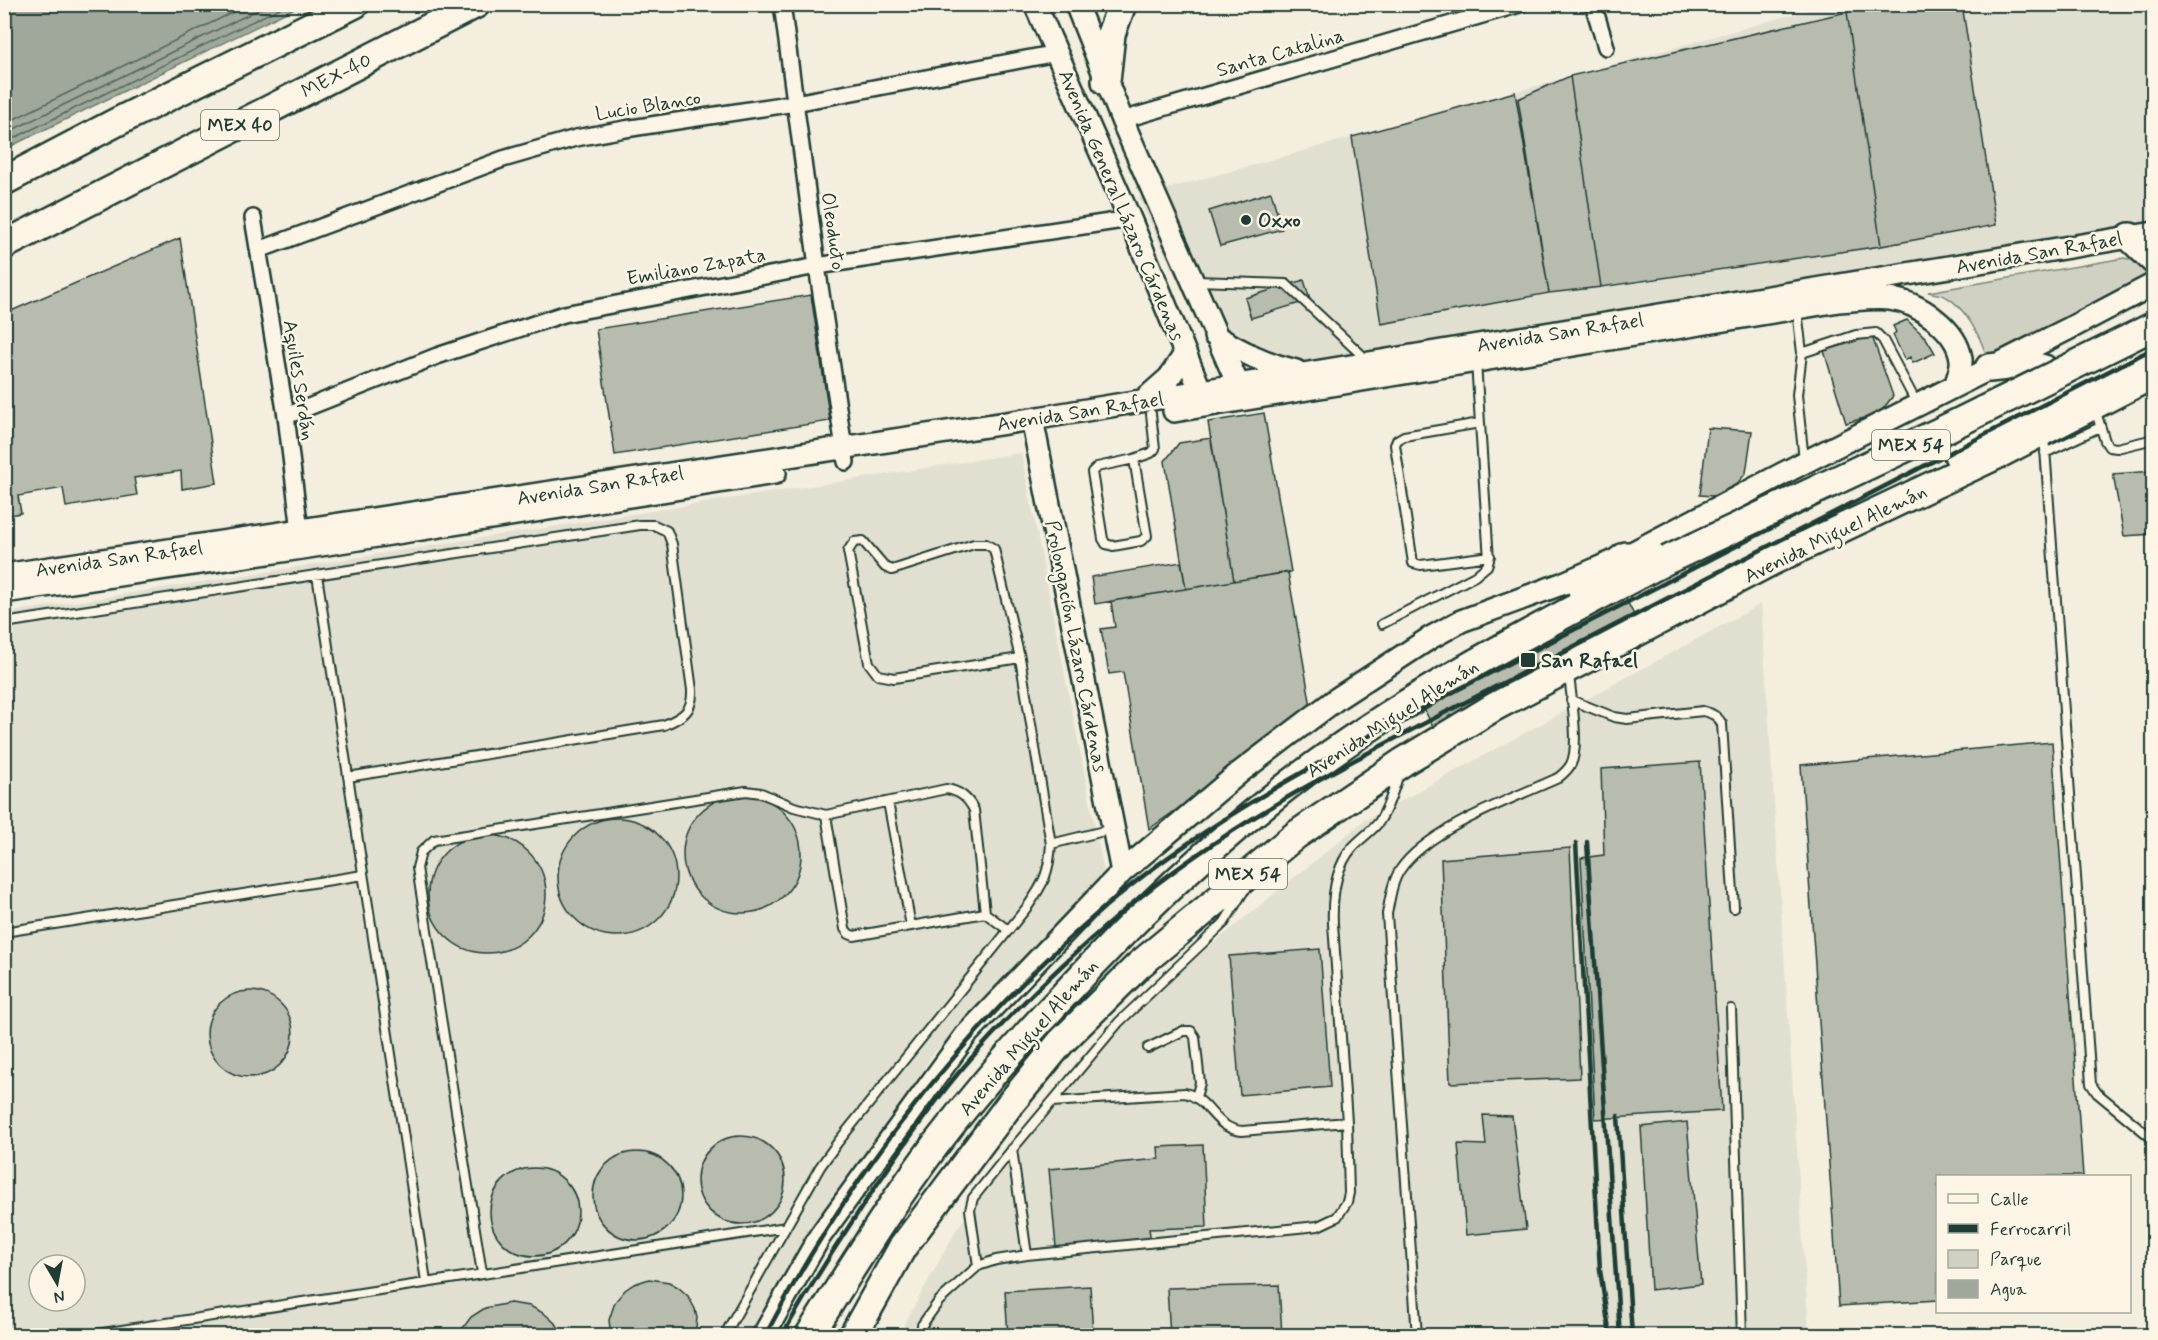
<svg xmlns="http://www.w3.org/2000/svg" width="2158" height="1340" viewBox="0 0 2158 1340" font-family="Mynerve,sans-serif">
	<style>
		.built { fill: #e1dfd0; fill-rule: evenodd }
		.green { fill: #d0d1c2; stroke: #78877b; stroke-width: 1.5 }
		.water { fill: #a0a89b; stroke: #6c7d72; stroke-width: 1.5 }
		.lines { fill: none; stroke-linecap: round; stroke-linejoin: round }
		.shore { stroke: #53685d; stroke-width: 1.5 }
		.building { fill: #b8bcae; stroke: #1f3d34; stroke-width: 1.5 }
		.lane-casing { stroke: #1f3d34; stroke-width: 12 }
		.street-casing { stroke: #1f3d34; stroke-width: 20 }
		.secondary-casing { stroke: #1f3d34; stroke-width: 26 }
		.highway-casing { stroke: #1f3d34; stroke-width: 32 }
		.lane { stroke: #fcf5e5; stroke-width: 8 }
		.street { stroke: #fcf5e5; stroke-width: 15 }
		.secondary { stroke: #fcf5e5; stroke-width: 21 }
		.highway { stroke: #fcf5e5; stroke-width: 27 }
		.rail { stroke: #1f3d34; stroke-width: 4.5 }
		.highway-bridge-casing { stroke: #1f3d34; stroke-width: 32; stroke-linecap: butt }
		.highway-bridge { stroke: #fcf5e5; stroke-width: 27 }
		.poi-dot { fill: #1f3d34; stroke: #fcf5e5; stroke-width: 2 }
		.labels { text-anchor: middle; stroke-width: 5; stroke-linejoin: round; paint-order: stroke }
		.shield { fill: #fcf5e5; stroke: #617469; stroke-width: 1.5 }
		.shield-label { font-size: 18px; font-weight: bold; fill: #1f3d34 }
		.street-label { font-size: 20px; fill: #1f3d34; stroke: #fcf5e5 }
		.poi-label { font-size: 20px; font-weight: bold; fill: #1f3d34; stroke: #fcf5e5; text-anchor: start }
	</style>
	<rect width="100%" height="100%" fill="#f3eede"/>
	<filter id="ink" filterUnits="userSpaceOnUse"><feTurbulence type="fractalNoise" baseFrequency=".0167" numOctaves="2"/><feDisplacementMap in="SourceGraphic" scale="12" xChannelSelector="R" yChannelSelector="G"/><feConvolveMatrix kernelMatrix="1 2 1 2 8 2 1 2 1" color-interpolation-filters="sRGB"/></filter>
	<g filter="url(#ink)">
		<path class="built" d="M1827 5H2153V224L1221 374 1138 197Z
			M1021 453 1105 878 933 1054 756 1335 5 1336V613ZM39 1265H75V1301H39Z
			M1761 604 1809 1335 898 1336 958 1227 1136 1006 1364 821Z"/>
		<path class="green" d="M2124 258C2137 260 2142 266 2148 276L1987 359C1982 338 1963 303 1942 295 1937 294 1932 293 1928 292Z"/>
		<path class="water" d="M5 4H301V5L5 149Z"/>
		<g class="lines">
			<path class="shore" d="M4 124 250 4
				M4 134 270 4
				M4 143 288 4"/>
		</g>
		<path class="building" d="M1870 4H1962L1996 225 1881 246 1847 12Z
			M1847 12 1881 246 1601 287 1570 76Z
			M1570 76 1601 287 1549 293 1518 99Z
			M1515 92 1549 293 1381 324 1352 137Z
			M1271 192 1282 229 1220 246 1209 211Z
			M180 238 217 483 182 489 181 471 134 478 137 495 66 507 63 488 18 496 21 513 4 516V314Z
			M1304 280 1310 300 1251 318 1245 298Z
			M811 295 830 421 615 455 596 329Z
			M1907 320 1926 338 1935 353 1913 363 1910 357 1905 360 1893 335 1896 332 1893 326Z
			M1872 336 1893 396 1879 414 1846 423 1824 351Z
			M1264 413 1291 572 1234 581 1208 422Z
			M1708 428 1752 431 1746 473 1736 485 1713 496 1700 495Z
			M1211 438 1234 581 1186 589 1165 461 1179 443Z
			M2154 471V534L2124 536 2113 474Z
			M1181 562 1186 589 1095 604 1091 577Z
			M1288 572 1311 707 1206 789 1149 829 1123 672 1109 674 1101 629 1115 627 1111 601Z
			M1617 582 1645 636 1441 742 1413 688Z
			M2052 742 2083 1176H1938V1300L1839 1306 1801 765Z
			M1700 762 1722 1111 1595 1119 1581 858 1604 855 1601 769Z
			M683 854a59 59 0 1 1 118 0a59 59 0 1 1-118 0Z
			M558 877a59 59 0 1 1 118 0a59 59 0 1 1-118 0Z
			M428 894a59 59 0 1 1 118 0a59 59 0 1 1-118 0Z
			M1570 848 1580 1078 1450 1083 1441 859Z
			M1320 949 1330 1087 1240 1095 1229 956Z
			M207 1034a43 43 0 1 1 86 0a43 43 0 1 1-86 0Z
			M1483 1115 1512 1116 1526 1229 1466 1235 1458 1144 1486 1145Z
			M1687 1122 1701 1284 1651 1290 1641 1127Z
			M697 1180a44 44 0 1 1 88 0a44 44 0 1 1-88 0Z
			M1203 1145 1207 1227 1149 1229 1151 1241 1056 1247 1049 1169 1159 1159 1158 1147Z
			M593 1196a44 44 0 1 1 88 0a44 44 0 1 1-88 0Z
			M490 1212a44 44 0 1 1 88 0a44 44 0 1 1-88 0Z
			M649 1279 669 1282 678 1287 688 1296 695 1309 697 1318 695 1336H611L609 1320 615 1302 625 1290 634 1284Z
			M1279 1285 1282 1336H1170L1167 1288Z
			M1090 1286 1093 1336H1008L1005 1291Z
			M510 1303 530 1306 545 1314 557 1325 563 1336H457L471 1317 485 1308Z"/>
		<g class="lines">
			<g class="lane-casing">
				<path id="lane" d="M1196 281 1286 284 1367 360
					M1797 310 1802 353
					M2095 409 2105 441 2109 447 2117 448 2154 439
					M1480 423 1404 436 1397 440 1395 445 1413 563 1421 565 1490 556
					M2044 435 2091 1084 2097 1093 2154 1140
					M2045 453 2100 427
					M1134 459 1097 467 1092 472 1103 539 1106 544 1113 546 1141 541 1147 536 1134 459 1151 453 1155 449 1151 414
					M1804 460 1797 395 1802 353 1856 335 1876 333 1883 340 1917 404
					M317 575 426 1281
					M4 623 640 525H654L667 531 672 544 692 690C693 711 683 717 664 725L348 777
					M1382 624 1475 576 1487 566 1489 560 1476 362
					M1571 700 1614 717 1627 719 1703 711C1712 713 1718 716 1722 724L1734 908
					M888 802 911 926
					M826 815 845 929 849 934 854 936 985 913
					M1051 844 1112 829
					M4 932 363 875
					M1731 1009 1742 1336
					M1148 1048 1183 1031H1191L1195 1037 1200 1083 1196 1097
					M1052 1102 1185 1093C1210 1099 1214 1129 1242 1131L1347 1122
					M1012 1149 1027 1255
					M978 1266 970 1210 973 1198 1015 1146 1119 1022 1224 923 1243 892
					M482 1273 417 868 421 852 434 840 746 791 761 793 794 807 826 815 946 789C960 791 968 798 974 810L985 913 1008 930
					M83 1336 786 1227
					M724 1336 820 1167 838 1142 1028 906C1044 883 1049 873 1051 844L1020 658 994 549 986 544H974L892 570 885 567 863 541 854 542 848 551 869 663 878 675 894 678 1020 658
					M922 1336V1325L939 1301 978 1266 996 1260 1027 1255 1318 1226 1337 1217 1347 1202 1349 1193 1347 1122 1333 924C1332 900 1335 868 1352 848 1360 839 1371 832 1379 822 1389 807 1393 791 1399 774
					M1417 1336 1387 914C1390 899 1392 882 1400 870 1427 829 1514 798 1558 778 1563 774 1568 770 1571 764 1580 747 1571 695 1569 675"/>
			</g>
			<g class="street-casing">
				<path id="street" d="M782 4 817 266 846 462
					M1593 4 1606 47
					M1122 120 1520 4
					M253 218 286 416 301 539
					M259 250 503 159 576 138 625 129 795 103 1057 53
					M286 416 437 356 564 314 817 266 1130 219"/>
			</g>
			<g class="secondary-casing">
				<path id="secondary" d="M1035 4 1130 219 1206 404
					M1076 4 1122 120 1243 396
					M1215 336C1242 352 1266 364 1296 371
					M1144 400 1169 378 1185 354
					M1174 411 1839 301C1856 300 1874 297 1890 299 1918 302 1957 329 1961 359 1962 368 1958 377 1955 386
					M1032 419 1122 872
					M4 575 1032 419 2154 233
					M4 592 302 548 775 473
					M763 1336 820 1236 966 1035 1122 872 1239 773 1285 738 1338 698 1430 638 1461 621 1564 583 1626 556 1805 462 2074 326 2154 284"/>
			</g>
			<g class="highway-casing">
				<path id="highway" d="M1106 81 1111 34 1122 4
					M4 181 115 123 355 4
					M2130 237 2154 260
					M4 245 476 4
					M1989 368 2026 364 2044 369C2050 378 2053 389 2049 400
					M1958 455 2096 382 2147 350 2154 344
					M1582 590 1626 556
					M809 1336C850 1271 890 1205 936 1144 976 1092 1018 1043 1063 996 1140 912 1223 833 1315 765 1425 685 1547 623 1667 560
					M853 1336 902 1248 1010 1104 1061 1042 1139 965 1296 835 1403 762 1494 707 1772 561 2001 453 2154 374"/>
			</g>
			<use href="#lane" class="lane"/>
			<use href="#street" class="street"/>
			<use href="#secondary" class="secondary"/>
			<use href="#highway" class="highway"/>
			<path class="rail" d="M1587 842 1620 1336
				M1576 843 1600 1270 1610 1336
				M1618 1116 1632 1336
				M765 1336C853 1169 964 1028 1107 905 1228 802 1381 730 1521 657 1731 547 1943 440 2154 331
				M782 1336C815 1277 851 1222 889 1167 913 1132 938 1096 967 1063 1014 1009 1067 959 1122 912 1241 811 1391 741 1530 669 1737 561 1946 455 2154 348"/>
			<g class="highway-bridge-casing">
				<path id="highway-bridge" d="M1667 560 1939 432 2154 326"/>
			</g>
			<use href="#highway-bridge" class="highway-bridge"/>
		</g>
	</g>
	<g class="poi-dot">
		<circle cx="1246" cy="220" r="6"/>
		<rect x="1520" y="652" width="16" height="16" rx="3"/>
	</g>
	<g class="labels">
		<g class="shield">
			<rect x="201" y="110" width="78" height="30" rx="4.5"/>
			<rect x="1872" y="430" width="78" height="30" rx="4.5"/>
			<rect x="1209" y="859" width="78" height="30" rx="4.5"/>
		</g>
		<g class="shield-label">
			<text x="240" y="131">MEX 40</text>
			<text x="1911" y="451">MEX 54</text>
			<text x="1248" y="880">MEX 54</text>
		</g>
		<g class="street-label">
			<text transform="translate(1280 52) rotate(-16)" y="7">Santa Catalina</text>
			<text transform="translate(336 75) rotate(-27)" y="7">MEX-40</text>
			<text transform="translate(648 105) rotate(-9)" y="7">Lucio Blanco</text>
			<text transform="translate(1122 205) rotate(67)" y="7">Avenida General Lázaro Cárdenas</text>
			<text transform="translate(834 231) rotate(82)" y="7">Oleoducto</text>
			<text transform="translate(2039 252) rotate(-10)" y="7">Avenida San Rafael</text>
			<text transform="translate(696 266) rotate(-10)" y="7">Emiliano Zapata</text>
			<text transform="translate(1560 332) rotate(-9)" y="7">Avenida San Rafael</text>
			<text transform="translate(300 380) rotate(81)" y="7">Aquiles Serdán</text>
			<text transform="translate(1080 411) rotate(-9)" y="7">Avenida San Rafael</text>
			<text transform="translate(600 485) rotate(-9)" y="7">Avenida San Rafael</text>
			<text transform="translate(1835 533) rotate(-26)" y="7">Avenida Miguel Alemán</text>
			<text transform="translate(119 558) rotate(-8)" y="7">Avenida San Rafael</text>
			<text transform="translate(1077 646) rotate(79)" y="7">Prolongación Lázaro Cárdenas</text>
			<text transform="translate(1392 718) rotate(-33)" y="7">Avenida Miguel Alemán</text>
			<text transform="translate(1028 1037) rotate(-49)" y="7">Avenida Miguel Alemán</text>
		</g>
		<g class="poi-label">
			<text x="1258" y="227">Oxxo</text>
			<text x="1541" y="667">San Rafael</text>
		</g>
	</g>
	<rect width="2158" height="1340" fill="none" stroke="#fcf5e5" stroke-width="24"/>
	<rect x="12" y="12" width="2134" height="1316" fill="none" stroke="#1f3d34" stroke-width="2" filter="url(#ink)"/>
	<rect x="1936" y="1175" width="195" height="138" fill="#fcf5e5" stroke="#a4ab9e" stroke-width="1.5"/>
	<rect x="1948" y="1194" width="30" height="9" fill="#fcf5e5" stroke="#a4ab9e" stroke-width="1.5"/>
	<text x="1990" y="1205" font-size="18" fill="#1f3d34">Calle</text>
	<rect x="1948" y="1224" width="30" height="9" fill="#1f3d34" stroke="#a4ab9e" stroke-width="1.5"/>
	<text x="1990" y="1235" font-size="18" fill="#1f3d34">Ferrocarril</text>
	<rect x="1948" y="1250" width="30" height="18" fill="#d0d1c2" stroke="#a4ab9e" stroke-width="1.5"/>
	<text x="1990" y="1265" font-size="18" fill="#1f3d34">Parque</text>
	<rect x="1948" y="1280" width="30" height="18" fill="#a0a89b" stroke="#a4ab9e" stroke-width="1.5"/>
	<text x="1990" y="1295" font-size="18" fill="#1f3d34">Agua</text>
	<g transform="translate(57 1283) rotate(170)"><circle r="28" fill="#fcf5e5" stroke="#a4ab9e" stroke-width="1.5"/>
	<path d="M0-4.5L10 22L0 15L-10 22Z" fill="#1f3d34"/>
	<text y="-9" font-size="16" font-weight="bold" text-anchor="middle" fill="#1f3d34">N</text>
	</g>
</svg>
